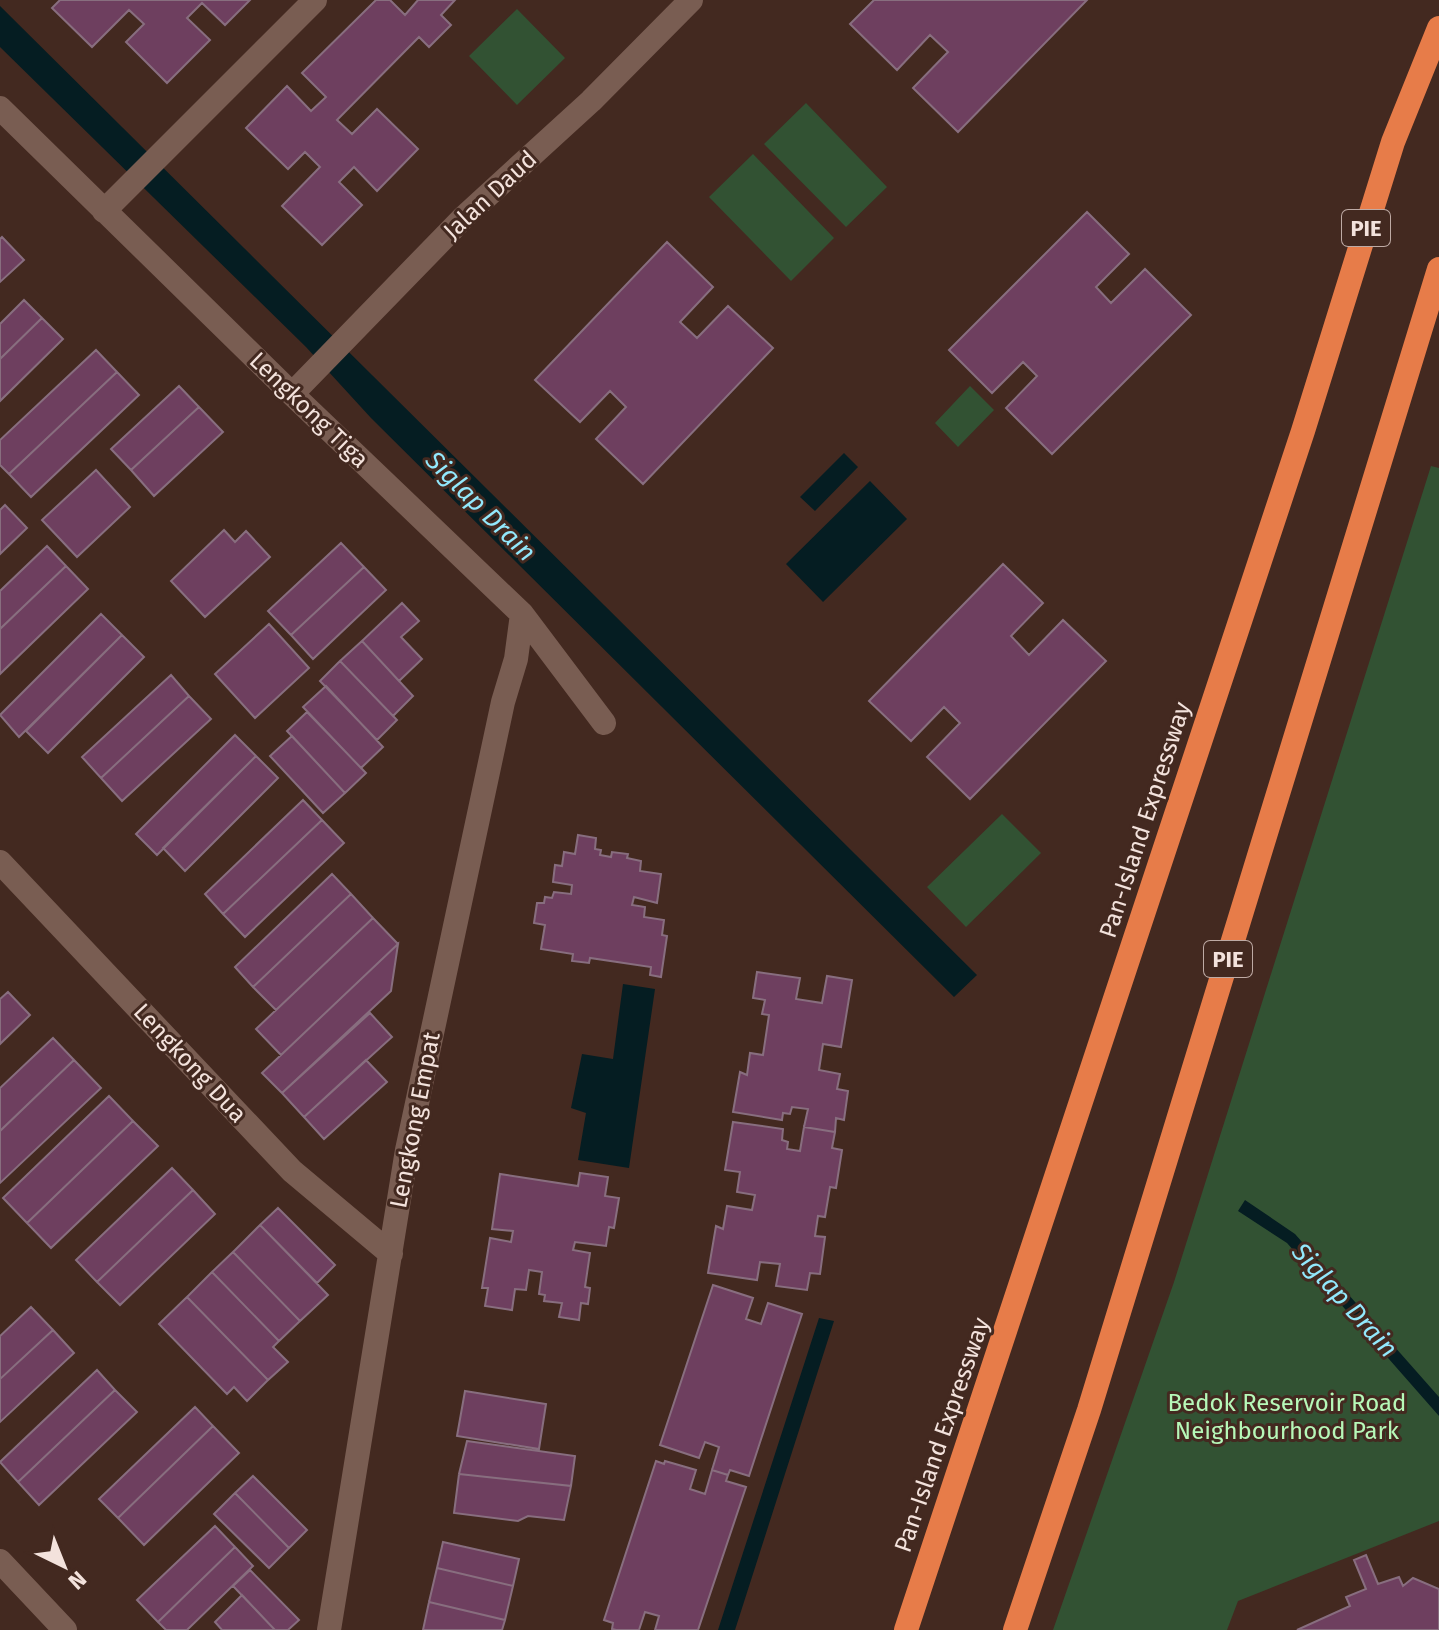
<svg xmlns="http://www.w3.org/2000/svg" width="1439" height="1630" viewBox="0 0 1439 1630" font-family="'Fira Sans',sans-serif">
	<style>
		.green { fill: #325233 }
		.water { fill: #051d22 }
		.building { fill: #6e3f5f; stroke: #886e7f; stroke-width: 2 }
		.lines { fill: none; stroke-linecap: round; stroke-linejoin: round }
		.minor { stroke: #795d52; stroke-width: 24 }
		.highway { stroke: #e77c49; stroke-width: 24 }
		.labels { text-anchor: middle; stroke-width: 6; stroke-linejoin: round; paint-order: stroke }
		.shield { fill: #432920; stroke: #beaaa4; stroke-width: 2 }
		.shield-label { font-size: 22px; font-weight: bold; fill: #f3e2dc }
		.street-label { font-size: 24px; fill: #f3e2dc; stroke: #432920 }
		.park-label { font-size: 24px; fill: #b6f8b8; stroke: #432920 }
		.water-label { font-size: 26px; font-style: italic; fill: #92e8fc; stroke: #432920 }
	</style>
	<rect width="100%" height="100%" fill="#432920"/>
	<path class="green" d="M517 9 565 58 517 105 469 56Z
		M806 103 887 187 846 227 764 144Z
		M753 154 834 238 791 281 709 197Z
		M970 386 994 410 958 447 935 423Z
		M1431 466 1439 468V1521L1238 1601 1227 1630H1053L1174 1282Z
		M1002 814 1041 853 966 927 927 887Z"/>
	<path class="water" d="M0 6 977 975 954 997 371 418 306 347 0 47Z
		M844 453 858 467 815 511 800 497Z
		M870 481 907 519 823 602 786 564Z
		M623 984 655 989 629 1168 578 1160 586 1113 571 1108 582 1054 613 1059Z
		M1245 1200 1295 1234 1439 1397V1416L1287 1243 1238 1211Z
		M819 1318 834 1321 735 1630H718Z"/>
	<path class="building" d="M60 0H250L225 25 202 3 187 18 210 40 167 83 126 42 144 24 129 10 92 47 52 8Z
		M376 0H390L405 15 418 0H455L441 15 451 25 429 47 419 37 337 120 352 134 377 109 418 149 377 191 354 167 339 182 362 205 322 245 282 206 320 167 305 152 288 169 246 128 287 86 311 111 326 97 302 73Z
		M874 0H1087L958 132 913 88 948 52 930 35 897 70 850 24Z
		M1087 212 1129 254 1096 287 1111 303 1145 269 1191 315 1052 454 1006 408 1037 376 1023 362 992 393 949 350Z
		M2 237 24 260 0 282V239Z
		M667 242 713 287 680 322 697 338 728 306 773 348 643 484 596 439 626 407 610 391 580 422 535 380Z
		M24 300 42 318 0 359V324Z
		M42 318 63 339 0 401V359Z
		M96 350 117 372 9 474 0 465V440Z
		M117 372 139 395 31 497 9 474Z
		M179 386 199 407 131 470 111 449Z
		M199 407 223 432 154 496 131 470Z
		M96 470 130 507 77 557 42 520Z
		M5 505 27 528 0 554V510Z
		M224 530 235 542 246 531 270 557 205 617 171 581Z
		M341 543 364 567 291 635 268 611Z
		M47 546 66 566 0 629V591Z
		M1003 564 1043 603 1011 636 1029 655 1063 620 1106 661 970 799 927 757 960 723 944 707 911 741 869 701Z
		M66 566 88 589 0 674V629Z
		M364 567 386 590 313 659 291 635Z
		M402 603 419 621 401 637 422 659 399 681 362 641Z
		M101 614 122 635 19 737 0 715Z
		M269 624 309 668 255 718 215 674Z
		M122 635 144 657 48 753 26 731Z
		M362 641 413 696 393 716 340 661Z
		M340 661 397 720 377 740 320 681Z
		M171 675 189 696 101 778 82 757Z
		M326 686 383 747 361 768 303 707Z
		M189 696 211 719 122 801 101 778Z
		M307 712 366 773 345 793 287 731Z
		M235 735 256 756 157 855 136 834Z
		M292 736 345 793 323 813 270 756Z
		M256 756 278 778 185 871 163 848Z
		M303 800 322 820 223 914 205 894Z
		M322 820 344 843 245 937 223 914Z
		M578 835 596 838 595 849 601 850 600 855 611 857 612 852 628 854 627 858 641 861 640 871 661 874 657 903 634 897 632 905 645 907 644 917 664 920 662 935 667 936 661 977 650 975 651 967 590 958 589 963 572 961 573 954 541 949 545 925 534 923 537 903H544L545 897 552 898 554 892 571 894 572 885 553 882 555 865 562 866 564 852 575 854Z
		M332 874 351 894 253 987 235 967Z
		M351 894 373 918 276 1010 253 987Z
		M373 918 398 944 281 1055 256 1029Z
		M398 944 391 991 282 1093 262 1073Z
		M757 972 800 978 796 999 822 1003 827 976 852 980 841 1047 823 1044 819 1070 840 1074 837 1089 848 1091 844 1120 836 1118 835 1132 804 1127 808 1109 792 1107 790 1114 783 1113 782 1120 733 1112 740 1072 747 1075 750 1053 763 1055 769 1015 762 1014 765 1000 753 998Z
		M8 992 30 1015 0 1044V999Z
		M370 1013 392 1037 304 1117 282 1093Z
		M53 1038 74 1060 0 1131V1088Z
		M74 1060 101 1088 0 1183V1131Z
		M366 1060 387 1082 324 1139 304 1117Z
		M109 1096 133 1121 27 1223 3 1198Z
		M133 1121 158 1146 51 1248 27 1223Z
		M733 1122 783 1129 782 1140 788 1142 787 1149 800 1151 804 1127 835 1132 832 1148 842 1150 836 1188 830 1187 825 1217 818 1216 815 1236 825 1237 820 1274 810 1273 807 1290 776 1286 780 1264 760 1262 757 1280 708 1273 716 1226 723 1229 727 1206 752 1210 755 1195 737 1192 740 1172 725 1170Z
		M172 1168 193 1190 97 1282 76 1260Z
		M580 1173 608 1177 605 1196 619 1198 614 1228 609 1227 606 1246 575 1242 573 1250 590 1253 585 1287 590 1288 588 1304 581 1303 579 1320 559 1317 562 1303 544 1301 545 1295 539 1294 542 1272 529 1270 526 1290 515 1289 512 1310 485 1306 488 1288H482L490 1238 511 1242 513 1231 492 1229 500 1174 578 1186Z
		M193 1190 215 1214 120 1305 97 1282Z
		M278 1208 335 1265 317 1283 260 1225Z
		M260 1225 328 1295 300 1321 233 1252Z
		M233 1252 300 1321 279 1341 212 1272Z
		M212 1272 279 1341 273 1347 288 1362 268 1380 187 1297Z
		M713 1285 753 1298 746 1319 761 1324 768 1303 802 1314 749 1476 730 1470 728 1475 712 1470 719 1447 705 1442 699 1458 660 1445Z
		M187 1297 268 1380 247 1401 234 1387 227 1394 159 1324Z
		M31 1307 53 1330 0 1379V1336Z
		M53 1330 74 1353 0 1422V1379Z
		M97 1370 115 1390 18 1482 0 1462Z
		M115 1390 137 1412 39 1505 18 1482Z
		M465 1391 546 1404 539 1449 457 1436Z
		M195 1407 213 1426 118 1518 99 1499Z
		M213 1426 239 1453 144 1545 118 1518Z
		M467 1441 575 1456 571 1486 459 1474Z
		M656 1461 664 1464 665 1461 696 1470 690 1489 705 1494 712 1470 728 1475 726 1481 746 1487 698 1630H655L659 1616 645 1612 639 1630H616L612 1629 613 1623 604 1620Z
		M459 1474 571 1486 564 1520 528 1516 518 1521 454 1513Z
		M253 1476 307 1530 289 1548 235 1493Z
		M235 1493 289 1548 269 1568 214 1514Z
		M215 1526 235 1547 158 1622 137 1600Z
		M443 1542 519 1559 513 1586 437 1568Z
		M235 1547 253 1566 187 1630H166L158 1622Z
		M1366 1555 1378 1584 1399 1577 1403 1586 1413 1578 1439 1589V1630H1297L1350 1606 1346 1597 1366 1589 1354 1560Z
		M437 1568 513 1586 505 1620 429 1602Z
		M250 1570 299 1620 288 1630H275L233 1586Z
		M242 1595 275 1630H222L215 1622Z
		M429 1602 505 1620 502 1630H423Z"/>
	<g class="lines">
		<path class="minor" d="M0 108 292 394 522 614 604 723
			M104 211 315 0
			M292 394 463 218 591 101 691 0
			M0 862 292 1171 391 1254
			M0 1561 65 1630
			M329 1630 407 1150 503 702 516 659 522 614"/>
		<path class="highway" d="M906 1630 1303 431 1393 142 1439 28
			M1015 1630 1089 1410 1439 269"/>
	</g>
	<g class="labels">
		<g class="shield">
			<rect x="1342" y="210" width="48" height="36" rx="6"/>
			<rect x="1204" y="941" width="48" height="36" rx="6"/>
		</g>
		<g class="shield-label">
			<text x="1366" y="236">PIE</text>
			<text x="1228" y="967">PIE</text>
		</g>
		<g class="street-label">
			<text transform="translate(490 195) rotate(-43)" y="8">Jalan Daud</text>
			<text transform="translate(309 410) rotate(44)" y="8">Lengkong Tiga</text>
			<text transform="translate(1145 820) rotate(-72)" y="8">Pan-Island Expressway</text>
			<text transform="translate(190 1063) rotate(47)" y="8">Lengkong Dua</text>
			<text transform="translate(415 1120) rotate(-79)" y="8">Lengkong Empat</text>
			<text transform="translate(942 1435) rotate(-71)" y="8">Pan-Island Expressway</text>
		</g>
		<g class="park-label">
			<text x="1287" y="1411">Bedok Reservoir Road<tspan x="1287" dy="28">Neighbourhood Park</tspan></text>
		</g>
		<g class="water-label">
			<text transform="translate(481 506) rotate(45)" y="9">Siglap Drain</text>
			<text transform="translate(1345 1300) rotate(48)" y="9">Siglap Drain</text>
		</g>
	</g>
	<g transform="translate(64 1566) rotate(137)" stroke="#432920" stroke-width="6" paint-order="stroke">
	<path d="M0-6L14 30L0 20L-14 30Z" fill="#f3e2dc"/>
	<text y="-12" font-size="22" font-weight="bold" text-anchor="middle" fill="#f3e2dc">N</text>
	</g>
</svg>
